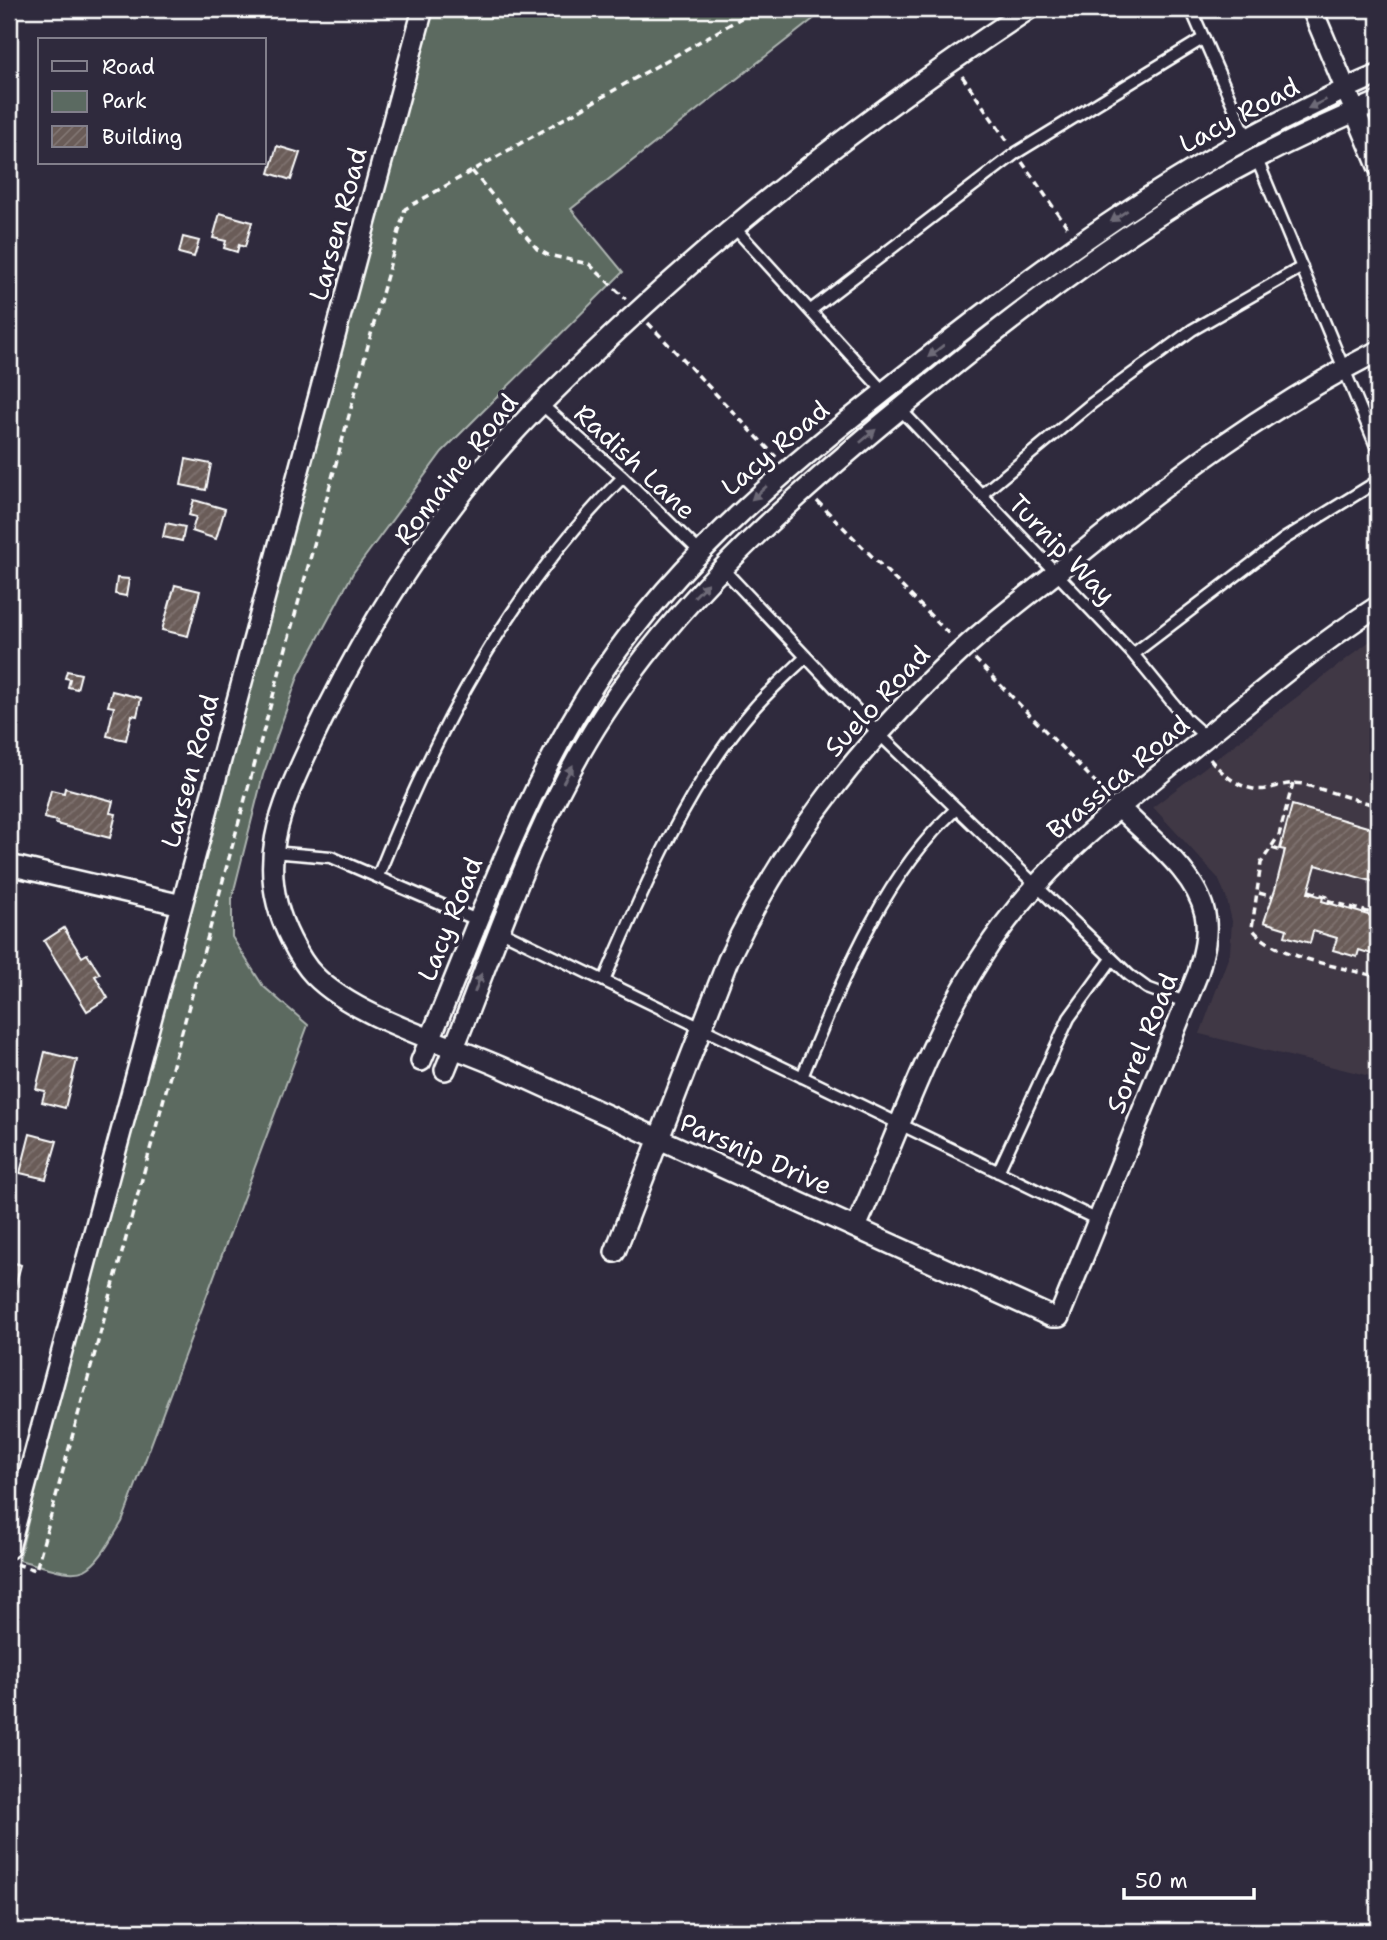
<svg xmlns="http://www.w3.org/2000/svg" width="1387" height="1940" viewBox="0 0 1387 1940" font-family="'Shantell Sans',sans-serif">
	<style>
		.built { fill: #413945 }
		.park { fill: #5b6a61; stroke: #adb4b0; stroke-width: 2 }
		.building { fill: url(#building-hatch); stroke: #fff; stroke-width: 2 }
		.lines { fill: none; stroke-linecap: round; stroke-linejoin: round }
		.service-casing { stroke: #fff; stroke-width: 15 }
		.minor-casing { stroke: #fff; stroke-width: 24 }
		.path { stroke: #fff; stroke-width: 3.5; stroke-dasharray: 7 5; stroke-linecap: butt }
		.service { stroke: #2f2a3d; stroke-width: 10 }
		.minor { stroke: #2f2a3d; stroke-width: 19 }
		.oneway { fill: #6d6a77 }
		.labels { text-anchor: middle; stroke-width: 7; stroke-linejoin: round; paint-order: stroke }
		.street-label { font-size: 26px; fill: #fff; stroke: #2f2a3d }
	</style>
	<defs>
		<pattern id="building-hatch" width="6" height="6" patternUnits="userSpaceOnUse" patternTransform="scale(1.75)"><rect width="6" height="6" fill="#6a5c58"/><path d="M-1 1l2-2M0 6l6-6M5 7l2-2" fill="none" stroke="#807471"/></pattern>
	</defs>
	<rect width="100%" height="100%" fill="#2f2a3d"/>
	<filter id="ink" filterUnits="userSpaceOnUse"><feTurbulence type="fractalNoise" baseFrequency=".0143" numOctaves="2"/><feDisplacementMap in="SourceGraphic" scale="14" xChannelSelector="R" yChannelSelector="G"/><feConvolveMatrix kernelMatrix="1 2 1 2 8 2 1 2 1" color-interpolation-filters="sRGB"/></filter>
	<g filter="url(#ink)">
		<path class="built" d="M1378 635V1078L1200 1034 1230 953 1232 921 1226 896 1218 878 1153 807Z"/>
		<path class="park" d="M433 9H826L571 209 623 272 442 452 353 573 299 674 263 775 232 898V937L263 986 308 1025 122 1522C85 1584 86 1578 19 1560L47 1440Z"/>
		<path class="building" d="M277 146 300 153 291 180 269 173Z
			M220 213 252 222 245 247 239 245 237 252 224 248 226 241 213 238Z
			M183 237 199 241 194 257 179 253Z
			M186 459 211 464 206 490 181 485Z
			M194 500 225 509 216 539 192 531 196 517 189 515Z
			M166 523 185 527 182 541 163 537Z
			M117 578 129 579 126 596 115 594Z
			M175 585 200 591 188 636 162 630Z
			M67 671 81 674 77 689 68 687 70 679 65 678Z
			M112 691 141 698 137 716 132 715 126 740 107 736 114 707 108 706Z
			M65 788 113 801 110 813 116 814 110 838 56 824 57 821 44 818 51 790 64 793Z
			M1292 805 1374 829 1371 839 1378 841V883L1316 865 1308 893 1323 897 1322 901 1378 918V956L1359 950 1357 957 1333 950 1337 938 1313 931 1310 943 1285 936 1287 929 1264 922 1275 890 1285 850 1280 849Z
			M64 928 82 957 87 954 100 974 95 976 108 998 87 1011 44 941Z
			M45 1052 77 1060 65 1108 42 1102 45 1091 36 1089Z
			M30 1134 57 1141 46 1179 20 1173Z
			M9 1261 21 1265 14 1290 9 1288Z"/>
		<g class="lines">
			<g class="service-casing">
				<path id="service" d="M1191 9 1248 140
					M1256 157 1378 451
					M733 226 884 392
					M811 310 1016 153 1204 38
					M541 404 623 477 700 552
					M900 409 1133 654 1186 719 1206 737
					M981 495 1091 404 1192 330 1302 267
					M722 568 878 733 1129 975 1147 988 1185 1002
					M1133 654 1284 539 1378 481
					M272 852 331 857 477 920
					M378 876C436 730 511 588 623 477
					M499 930 1100 1221
					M604 981C643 889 689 782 755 707 771 689 788 674 805 658
					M802 1077C841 984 880 879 956 809
					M998 1172 1069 1018 1112 959"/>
			</g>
			<g class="minor-casing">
				<path id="minor" d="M1029 9C885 104 747 209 621 327 572 373 523 419 480 471 414 552 357 645 313 739 280 809 253 866 291 940 297 952 304 965 314 975 356 1018 447 1043 503 1068 686 1151 869 1234 1052 1317H1059L1198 973C1203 955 1209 934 1205 914 1196 871 1147 837 1118 806
					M1312 9 1378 166
					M9 865 182 905
					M421 1061C477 929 521 794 601 674 689 543 805 454 927 358 1045 265 1165 177 1301 111 1326 99 1352 85 1378 75
					M445 1070C495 949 532 824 604 714 678 600 779 510 883 423 981 342 1082 261 1191 195 1250 159 1314 129 1378 102
					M856 1227C897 1137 927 1042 981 958 1041 863 1121 806 1206 737 1262 691 1317 645 1378 606
					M615 1252 728 960C784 841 865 738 962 650 1000 615 1042 585 1081 553 1177 475 1267 408 1378 351
					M9 1548 423 9"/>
			</g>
			<path class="path" d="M962 76 1010 145
				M1022 162 1070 231
				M472 171 537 249 548 255 589 264 626 299
				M648 323 776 457
				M817 501 952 637
				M975 659 1107 794
				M1210 759C1225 777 1246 795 1271 788 1283 785 1291 782 1303 784L1378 806
				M1293 783 1279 835 1261 863 1252 928C1273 958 1344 967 1378 977
				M1272 848 1284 852
				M1309 891 1327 897 1326 900 1378 915
				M1259 893 1273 897
				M16 1564 36 1570 405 209 757 9"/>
			<use href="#service" class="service"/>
			<use href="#minor" class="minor"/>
		</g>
		<defs><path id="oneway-solid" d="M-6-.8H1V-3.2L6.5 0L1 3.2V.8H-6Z" transform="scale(1.75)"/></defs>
		<g class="oneway">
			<use href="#oneway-solid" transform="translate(1317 104) rotate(154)"/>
			<use href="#oneway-solid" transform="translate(1119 216) rotate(146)"/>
			<use href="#oneway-solid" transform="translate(936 351) rotate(142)"/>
			<use href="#oneway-solid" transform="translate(868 436) rotate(-40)"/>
			<use href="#oneway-solid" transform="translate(759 493) rotate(138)"/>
			<use href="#oneway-solid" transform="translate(701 590) rotate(-45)"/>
			<use href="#oneway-solid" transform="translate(568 774) rotate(-61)"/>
			<use href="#oneway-solid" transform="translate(478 983) rotate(-70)"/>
		</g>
	</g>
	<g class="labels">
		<g class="street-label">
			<text transform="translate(1239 115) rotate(-28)" y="9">Lacy Road</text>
			<text transform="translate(338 224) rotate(-75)" y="9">Larsen Road</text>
			<text transform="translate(775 448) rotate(-40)" y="9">Lacy Road</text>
			<text transform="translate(635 462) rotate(43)" y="9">Radish Lane</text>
			<text transform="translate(456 469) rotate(-52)" y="9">Romaine Road</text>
			<text transform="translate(1062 549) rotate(46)" y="9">Turnip Way</text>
			<text transform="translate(877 701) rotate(-47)" y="9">Suelo Road</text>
			<text transform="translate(190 771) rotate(-75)" y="9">Larsen Road</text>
			<text transform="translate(1118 777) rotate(-40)" y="9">Brassica Road</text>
			<text transform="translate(450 919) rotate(-68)" y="9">Lacy Road</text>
			<text transform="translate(1142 1043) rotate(-68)" y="9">Sorrel Road</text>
			<text transform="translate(756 1154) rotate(24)" y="9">Parsnip Drive</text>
		</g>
	</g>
	<rect width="1387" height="1940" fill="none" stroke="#2f2a3d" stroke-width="35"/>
	<rect x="18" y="18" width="1352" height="1905" fill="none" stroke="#fff" stroke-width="2.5" filter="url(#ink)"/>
	<rect x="38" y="38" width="228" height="126" fill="#2f2a3d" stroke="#827f8b" stroke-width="2"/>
	<rect x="52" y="61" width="35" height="10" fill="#2f2a3d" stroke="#827f8b" stroke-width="2"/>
	<text x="102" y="74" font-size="21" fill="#ffffff">Road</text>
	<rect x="52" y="91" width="35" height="21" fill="#5b6a61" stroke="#827f8b" stroke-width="2"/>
	<text x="102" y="108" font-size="21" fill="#ffffff">Park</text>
	<rect x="52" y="126" width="35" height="21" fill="url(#building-hatch)" stroke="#827f8b" stroke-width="2"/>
	<text x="102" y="144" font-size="21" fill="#ffffff">Building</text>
	<path d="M1124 1888v10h130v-10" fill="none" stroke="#ffffff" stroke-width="3.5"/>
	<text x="1135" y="1888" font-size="21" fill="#ffffff" stroke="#2f2a3d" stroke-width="5" paint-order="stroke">50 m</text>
</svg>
